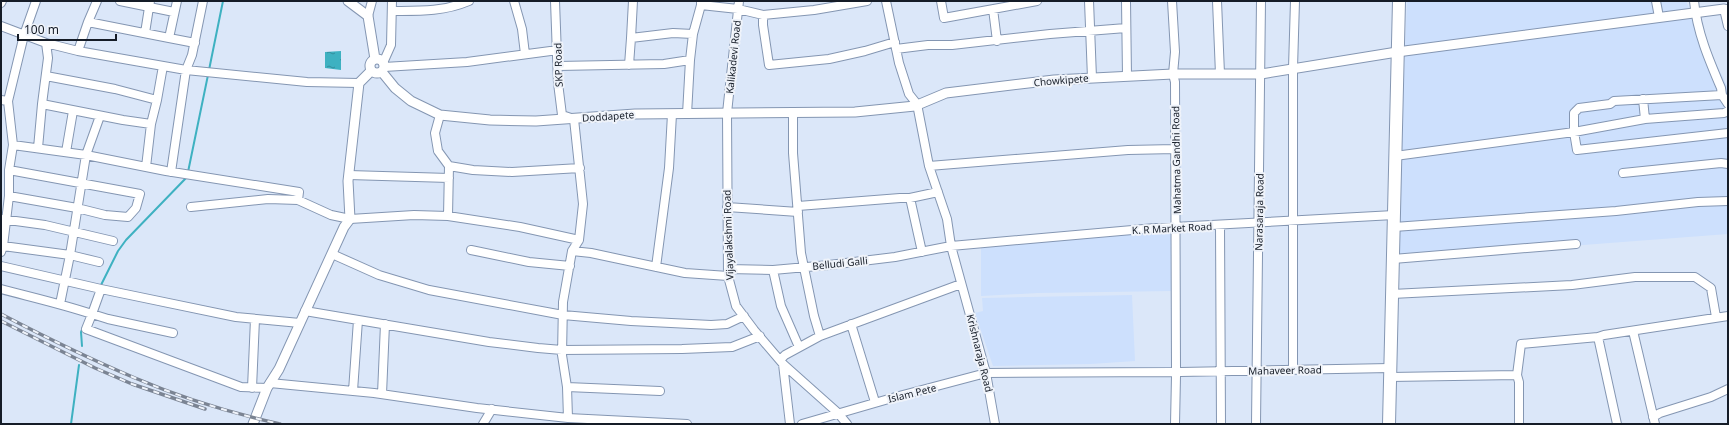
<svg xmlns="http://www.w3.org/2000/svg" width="1729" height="425" viewBox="0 0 1729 425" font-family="'Noto Sans',sans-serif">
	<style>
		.built { fill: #cde0fd }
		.water { fill: url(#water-ripples) }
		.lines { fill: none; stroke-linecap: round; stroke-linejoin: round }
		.stream { stroke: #3eb1c1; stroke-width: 2 }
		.minor-casing { stroke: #8496b2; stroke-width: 10 }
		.tertiary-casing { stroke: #8496b2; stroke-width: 11 }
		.primary-casing { stroke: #8496b2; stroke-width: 14 }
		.minor { stroke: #fff; stroke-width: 8 }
		.tertiary { stroke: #fff; stroke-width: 9 }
		.primary { stroke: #fff; stroke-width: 12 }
		.rail-casing { stroke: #7b8493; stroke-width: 3.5 }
		.rail { stroke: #eff3fa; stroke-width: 2; stroke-dasharray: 6; stroke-linecap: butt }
		.labels { text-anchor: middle; stroke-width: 4; stroke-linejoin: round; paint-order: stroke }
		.street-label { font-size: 10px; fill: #151c27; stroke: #eff3fa }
	</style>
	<defs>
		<pattern id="water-ripples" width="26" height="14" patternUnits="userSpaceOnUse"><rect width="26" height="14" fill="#3eb1c1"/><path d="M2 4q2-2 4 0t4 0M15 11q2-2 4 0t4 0" fill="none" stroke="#338f9d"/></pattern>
	</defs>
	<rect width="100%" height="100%" fill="#dbe7f9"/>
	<path class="built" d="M1407 1H1686L1728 88V234L1400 259 1398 223Z
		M1174 231 1172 291 1038 293 981 296V246Z
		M1132 295 1135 361 1091 364 993 366 975 313 983 311 982 298Z"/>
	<path class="water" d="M341 51V70L325 68V52Z"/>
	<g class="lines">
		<path class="stream" d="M209 70 223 1
			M188 172 208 75
			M100 287 118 251 126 240 187 177
			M82 346 81 332 83 327
			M71 424 79 365"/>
		<g class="minor-casing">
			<path id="minor" d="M120 1 174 12
				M177 1 169 38 195 43
				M514 1 522 29 525 54
				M555 1 558 83 562 115 574 119 583 204 579 240 572 251 563 302 562 355 567 387 568 418
				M701 1V5L738 9 763 15 814 10 867 1
				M739 1 727 113 728 276 736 306 754 330 783 364 838 413 847 424
				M886 1 899 63 909 94 917 104 929 166 947 219 951 246 986 373 995 424
				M941 1 944 18 1037 1
				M1089 1 1092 78
				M1126 1 1127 76
				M1172 1 1175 52 1173 74 1175 82 1176 368
				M1217 1 1220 74
				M1656 1 1659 17
				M1694 1C1697 32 1709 60 1721 88L1722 95 1728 104
				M1 3 2 1
				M993 9 997 41
				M1728 9H1724L1728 26
				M392 11C419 11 443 12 469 1
				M763 15V25L769 65 829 59 865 51 895 42
				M368 16 372 1
				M88 22 97 1
				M1 26 46 43 78 51 186 70 307 82 359 83
				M145 33 150 1
				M631 38 633 1
				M896 49 928 45H952L1050 34 1126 28
				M78 51 88 22 169 38
				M383 63 391 45 392 1
				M629 65 631 38 673 33 693 34
				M558 66 664 64 690 60 693 34 701 5
				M384 67 467 62 558 50
				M1722 95 1614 101 1610 104 1579 108 1574 113V132L1577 150 1728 133
				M1643 99 1645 119
				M1 100 8 101 13 145
				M157 100 163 66
				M8 101 24 35 36 1
				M42 104 123 120 151 124 157 100 115 89 46 76
				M793 113V153L801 253 814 316 820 336
				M687 114 690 60
				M440 115 435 133 438 151 449 166 448 216
				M38 148 42 104 48 58 46 43
				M66 152 73 111
				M1395 156 1574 132 1645 119 1724 113 1728 111
				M449 166 473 170 512 172 580 168
				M929 166 1128 150 1175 149
				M146 167 151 124
				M9 170V196L77 208 105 215 128 217 136 208 140 194 9 170 13 145 86 155 100 116
				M171 172 186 70 192 55 203 1
				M1623 173 1721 163 1728 164
				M349 175 449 178
				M910 198 922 252
				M298 200 331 215 350 219 414 215 448 216 520 227 579 240
				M798 206 900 198H910L938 192
				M727 207 798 212
				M1 219 45 225 113 241
				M1220 225 1221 424
				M1394 227 1616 211 1698 202 1728 201
				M3 246 70 255 99 262
				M471 250 529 262 570 266
				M572 251 591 253 685 273 728 276
				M1 252 3 246 9 196
				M332 254 379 275 429 290 563 315 631 321 711 325 727 324 744 316
				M1393 259 1576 244
				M1 266 101 289 236 317 300 323
				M656 267 669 168 672 114
				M728 269 773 270 829 265 895 257 951 246 1155 228 1394 215
				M773 270 781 306 799 347
				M1 289C31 297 62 304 92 314L101 289
				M1392 294 1572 285 1635 277H1695L1711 288 1716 317
				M60 304 70 255 86 155 166 171 299 192 298 200 268 199 191 207
				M305 311 489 342 538 348 562 350 682 349 732 347 760 336
				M851 324 875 402
				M1633 331 1655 424
				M173 333 108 319 92 314 86 329 241 387 267 388
				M1598 337 1617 424
				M780 360 785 355 820 336 961 284
				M783 364 790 424
				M1293 370V68L1295 1
				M1180 372 1390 368
				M1390 377 1517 375
				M270 383 374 393 477 408 568 418 687 424
				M567 387 660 391
				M252 388 255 319
				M353 391 358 320
				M382 394 385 324
				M1653 417 1660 413 1711 397 1728 389
				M483 424 492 409
				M802 424 899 396 986 373 1172 372
				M1175 424 1176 376
				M1256 424 1261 1
				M1519 424V382L1517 375 1521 344 1598 337 1604 335 1728 316"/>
		</g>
		<g class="tertiary-casing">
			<path id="tertiary" d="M348 1 368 16 375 59
				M370 66a7 7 0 1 1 14 0a7 7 0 1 1-14 0Z
				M382 72 395 88 411 101 440 115 490 120 536 121 635 114 855 112 915 106 946 93 1054 80 1173 74H1261L1397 52 1724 9
				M253 424 267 388 279 369 344 227 350 219 348 181 359 83 371 71"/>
		</g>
		<g class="primary-casing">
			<path id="primary" d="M1389 424 1399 1"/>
		</g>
		<use href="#minor" class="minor"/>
		<use href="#tertiary" class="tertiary"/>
		<use href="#primary" class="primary"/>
		<g class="rail-casing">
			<path id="rail" d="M1 314C45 337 90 359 135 378 182 398 231 413 280 424
				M1 321 95 368 132 384 205 409"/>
		</g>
		<use href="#rail" class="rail"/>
	</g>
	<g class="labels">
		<g class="street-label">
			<text transform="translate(733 57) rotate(-84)" y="4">Kalikadevi Road</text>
			<text transform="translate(558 65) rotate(-92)" y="4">SKP Road</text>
			<text transform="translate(1061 80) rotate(-5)" y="4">Chowkipete</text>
			<text transform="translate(608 116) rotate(-4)" y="4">Doddapete</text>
			<text transform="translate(1176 160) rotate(-91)" y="4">Mahatma Gandhi Road</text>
			<text transform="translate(1259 212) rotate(-89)" y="4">Narasaraja Road</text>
			<text transform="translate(1172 228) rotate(-3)" y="4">K. R Market Road</text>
			<text transform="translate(728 235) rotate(-92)" y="4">Vijayalakshmi Road</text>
			<text transform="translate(840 263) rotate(-6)" y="4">Belludi Galli</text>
			<text transform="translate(980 353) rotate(76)" y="4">Krishnaraja Road</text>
			<text transform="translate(1285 370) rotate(-1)" y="4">Mahaveer Road</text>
			<text transform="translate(912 393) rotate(-14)" y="4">Islam Pete</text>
		</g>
	</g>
	<rect width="1729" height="425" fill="none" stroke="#151c27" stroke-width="4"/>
	<path d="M18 34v6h98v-6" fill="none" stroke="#151c27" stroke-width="2"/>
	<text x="24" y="34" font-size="12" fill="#151c27" stroke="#eff3fa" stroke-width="3" paint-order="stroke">100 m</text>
</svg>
